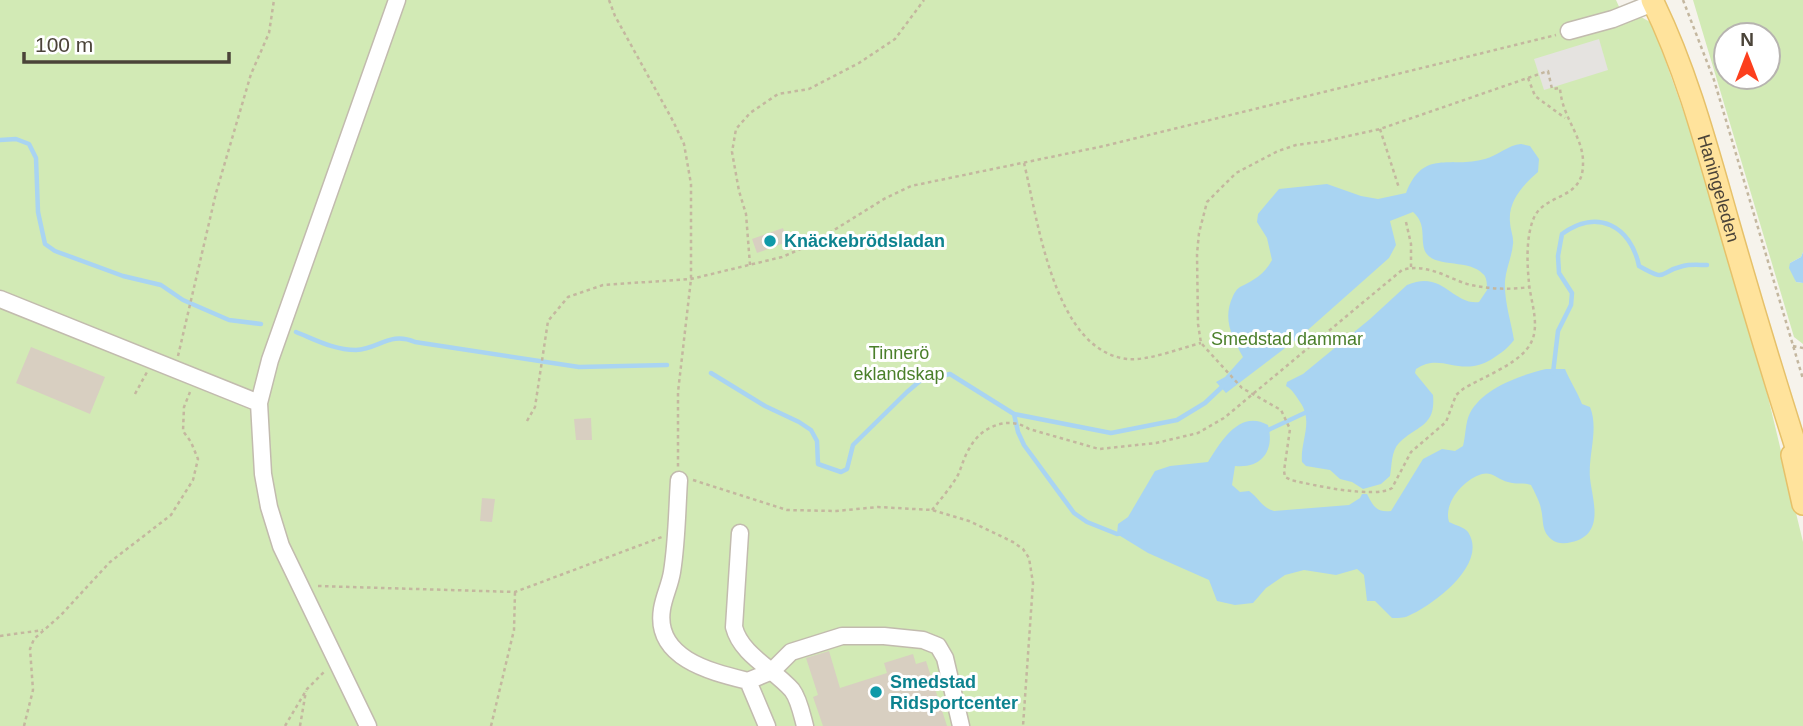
<svg xmlns="http://www.w3.org/2000/svg" width="1803" height="726" viewBox="0 0 1803 726" font-family="Helvetica,sans-serif">
	<style>
		.green { fill: #d2eab5; fill-rule: evenodd }
		.parking { fill: #e5e3e0 }
		.water { fill: #a9d4f2 }
		.lines { fill: none; stroke-linecap: round; stroke-linejoin: round }
		.stream { stroke: #a9d4f2; stroke-width: 4.5 }
		.building { fill: #d8cfc1 }
		.minor-casing { stroke: #c2bbae; stroke-width: 19 }
		.major-casing { stroke: #e6c16a; stroke-width: 24 }
		.path { stroke: #c4b79f; stroke-width: 2.5; stroke-dasharray: 3.5 3.5; stroke-linecap: butt }
		.minor { stroke: #fff; stroke-width: 16 }
		.major { stroke: #ffe39c; stroke-width: 21 }
		.culture-dot { fill: #0f9aa8; stroke: #fff; stroke-width: 2.5 }
		.labels { text-anchor: middle; stroke-width: 6; stroke-linejoin: round; paint-order: stroke }
		.street-label { font-size: 18px; fill: #4b4439; stroke: #fff }
		.culture-label { font-size: 18px; font-weight: bold; fill: #0d838f; stroke: #fff; text-anchor: start }
		.park-label { font-size: 18px; fill: #4a7f2a; stroke: #fff }
	</style>
	<rect width="100%" height="100%" fill="#f6f3ec"/>
	<path class="green" d="M0 0H1616L1625 20 1641 17 1652 23 1694 141 1768 397 1803 542V726H0Z
		M1693 0H1803V252L1801 257 1790 263 1796 282 1803 283V344L1794 337ZM1726 35H1768V77H1726Z"/>
	<path class="parking" d="M1599 39 1608 70 1544 90 1534 59Z"/>
	<path class="water" d="M1521 144 1530 146 1539 159 1538 172C1523 185 1508 201 1510 222 1510 229 1514 237 1513 244 1512 256 1506 269 1505 281 1504 301 1511 321 1514 340 1507 349 1501 353 1492 359 1459 379 1442 351 1416 369L1415 373 1433 395C1436 427 1417 425 1399 443 1391 451 1392 466 1390 476L1381 484 1363 489 1352 482 1340 479 1330 470 1306 466 1302 462C1300 441 1314 422 1300 402 1295 395 1293 390 1286 386L1287 382 1303 374 1370 319 1407 285C1443 269 1452 305 1479 302L1487 290C1487 285 1487 277 1483 274 1470 259 1436 268 1426 253 1419 241 1428 225 1413 212L1390 221 1396 245 1389 258 1301 336 1226 393 1216 382 1225 377 1243 357C1232 337 1222 319 1233 296 1235 292 1236 290 1240 287 1254 280 1264 275 1272 260L1267 238 1257 222 1258 214 1279 189 1327 184 1361 196 1378 199 1406 193C1424 148 1449 169 1485 159 1497 156 1508 145 1521 144Z
		M1803 252V283L1796 282 1789 268 1790 263 1801 257Z
		M1546 369H1565C1570 381 1577 391 1582 404L1590 407C1599 429 1588 455 1590 478 1592 499 1606 534 1572 542 1564 544 1557 544 1551 539 1541 530 1544 521 1541 509 1540 502 1534 491 1531 485 1523 482 1516 485 1508 482 1499 480 1492 471 1482 474 1464 479 1443 503 1449 522 1455 525 1464 527 1468 532 1489 564 1433 605 1408 616 1404 618 1397 618 1392 618L1375 601H1367L1364 575 1357 569 1336 575 1304 570 1285 575 1266 588 1253 603 1235 605 1217 601 1209 580 1148 553 1117 534 1118 524 1128 517 1155 471 1170 466 1208 462C1221 441 1240 409 1268 425 1275 450 1262 469 1235 466L1232 485 1240 492 1249 491C1259 498 1262 508 1274 511L1349 505 1360 498 1362 494H1367C1373 506 1377 513 1391 511L1423 459 1442 449 1455 451 1463 446C1466 435 1465 423 1470 413 1483 388 1521 375 1546 369Z"/>
	<g class="lines">
		<path class="stream" d="M0 140 16 139 29 144 36 158 38 212 45 244 55 251 123 276 161 285 183 300 229 320 261 324
			M296 332C316 340 334 350 356 350 379 349 390 331 415 342L579 367 667 365
			M711 373 765 406 799 422 811 430 817 441 818 464 841 472 847 469 853 445 907 392 920 381 950 374 1014 414 1111 433 1177 420 1205 403 1224 385
			M1553 373 1558 331 1571 305 1572 293 1559 273 1558 256 1562 234C1597 208 1631 226 1639 266 1669 283 1657 272 1683 266 1690 264 1699 265 1707 265
			M1014 414 1018 432 1024 445 1074 513 1087 522 1117 534 1122 533
			M1266 431 1309 411"/>
	</g>
	<path class="building" d="M783 228 787 242 757 253 752 239Z
		M31 347 105 377 90 414 16 383Z
		M591 418 592 440H576L574 419Z
		M482 498 495 499 492 522 480 521Z
		M829 651 840 688 887 673 884 663 913 654 916 664 926 661 947 726H823L813 697 818 695 806 658Z"/>
	<g class="lines">
		<g class="minor-casing">
			<path id="minor" d="M1569 31 1613 19 1653 3
				M0 299 259 403 263 474 269 507 281 546 368 726
				M259 403 270 360 397 0
				M679 480C677 510 677 541 672 572 670 585 664 596 662 609 654 659 712 672 748 681L772 671 791 652 842 636H884L923 640 938 646 945 658 961 726
				M740 533 734 627C741 655 774 669 792 690 799 699 802 715 805 726
				M748 681 767 726"/>
		</g>
		<g class="major-casing">
			<g id="major">
				<path id="s1" d="M1652 0C1686 69 1706 144 1727 218 1751 302 1776 385 1803 469"/>
				<path d="M1792 455 1803 504"/>
			</g>
		</g>
		<path class="path" d="M609 0 615 16 673 121 684 144 691 184V279L678 392V467
			M1683 0 1714 80 1803 379
			M1548 71 1552 89 1560 88C1562 118 1584 137 1583 164 1583 202 1543 192 1533 220 1526 238 1527 264 1529 283 1531 305 1543 331 1526 350 1513 366 1481 378 1463 389L1456 395 1446 422 1411 452 1392 488C1375 499 1312 485 1291 480L1285 477 1284 471 1290 429 1281 410 1242 388 1201 343 1198 324 1197 254 1199 233 1207 202 1236 173 1278 151 1296 145 1326 141 1380 129Z
			M1528 78 1535 96 1565 118
			M1380 129 1399 188
			M1024 163C1038 220 1054 352 1128 359 1148 361 1181 348 1201 343
			M1406 222 1411 244V267
			M750 265 746 214 739 191 732 152 736 129 750 113 778 94 809 89 859 63 895 39 924 0
			M1793 346 1803 348
			M178 356 216 193 251 74 269 33 274 0
			M135 394 147 372
			M527 421 535 407 548 321 568 297 603 285 691 279 782 257 810 245 884 199 911 186 1104 146 1556 35
			M693 480 787 510 836 511 878 507 932 510 969 521 1013 542 1023 549 1029 558 1033 583 1023 726
			M932 510C941 499 951 487 958 475 962 466 964 457 969 449 980 427 1008 415 1029 429L1099 449 1156 443 1198 433 1224 418 1402 270C1426 263 1446 277 1467 284 1487 289 1509 290 1529 287
			M318 586 515 592 662 537
			M0 636 43 630
			M24 726 33 690 30 649 34 639 61 615 110 562 171 515 193 480 198 459 191 442 183 431 184 407 190 392
			M285 726 307 689 326 670
			M300 726 306 691
			M491 726 514 630 515 592"/>
		<use href="#minor" class="minor"/>
		<use href="#major" class="major"/>
	</g>
	<g class="culture-dot">
		<circle cx="770" cy="241" r="7"/>
		<circle cx="876" cy="692" r="7"/>
	</g>
	<g class="labels">
		<g class="street-label">
			<text dy="6" stroke="none"><textPath href="#s1" startOffset="200">Haningeleden</textPath></text>
		</g>
		<g class="culture-label">
			<text x="784" y="247">Knäckebrödsladan</text>
			<text x="890" y="688">Smedstad<tspan x="890" dy="21">Ridsportcenter</tspan></text>
		</g>
		<g class="park-label">
			<text x="1287" y="345">Smedstad dammar</text>
			<text x="899" y="359">Tinnerö<tspan x="899" dy="21">eklandskap</tspan></text>
		</g>
	</g>
	<g transform="translate(1747 56)"><circle r="33" fill="#ffffff" stroke="#b7b4b0" stroke-width="2"/>
	<path d="M0-5L12 26L0 18L-12 26Z" fill="#fc3f1d"/>
	<text y="-10" font-size="19" font-weight="bold" text-anchor="middle" fill="#4b4439">N</text>
	</g>
	<path d="M24 52v10h205v-10" fill="none" stroke="#4b4439" stroke-width="3.5"/>
	<text x="35" y="52" font-size="21" fill="#4b4439" stroke="#ffffff" stroke-width="5" paint-order="stroke">100 m</text>
</svg>
